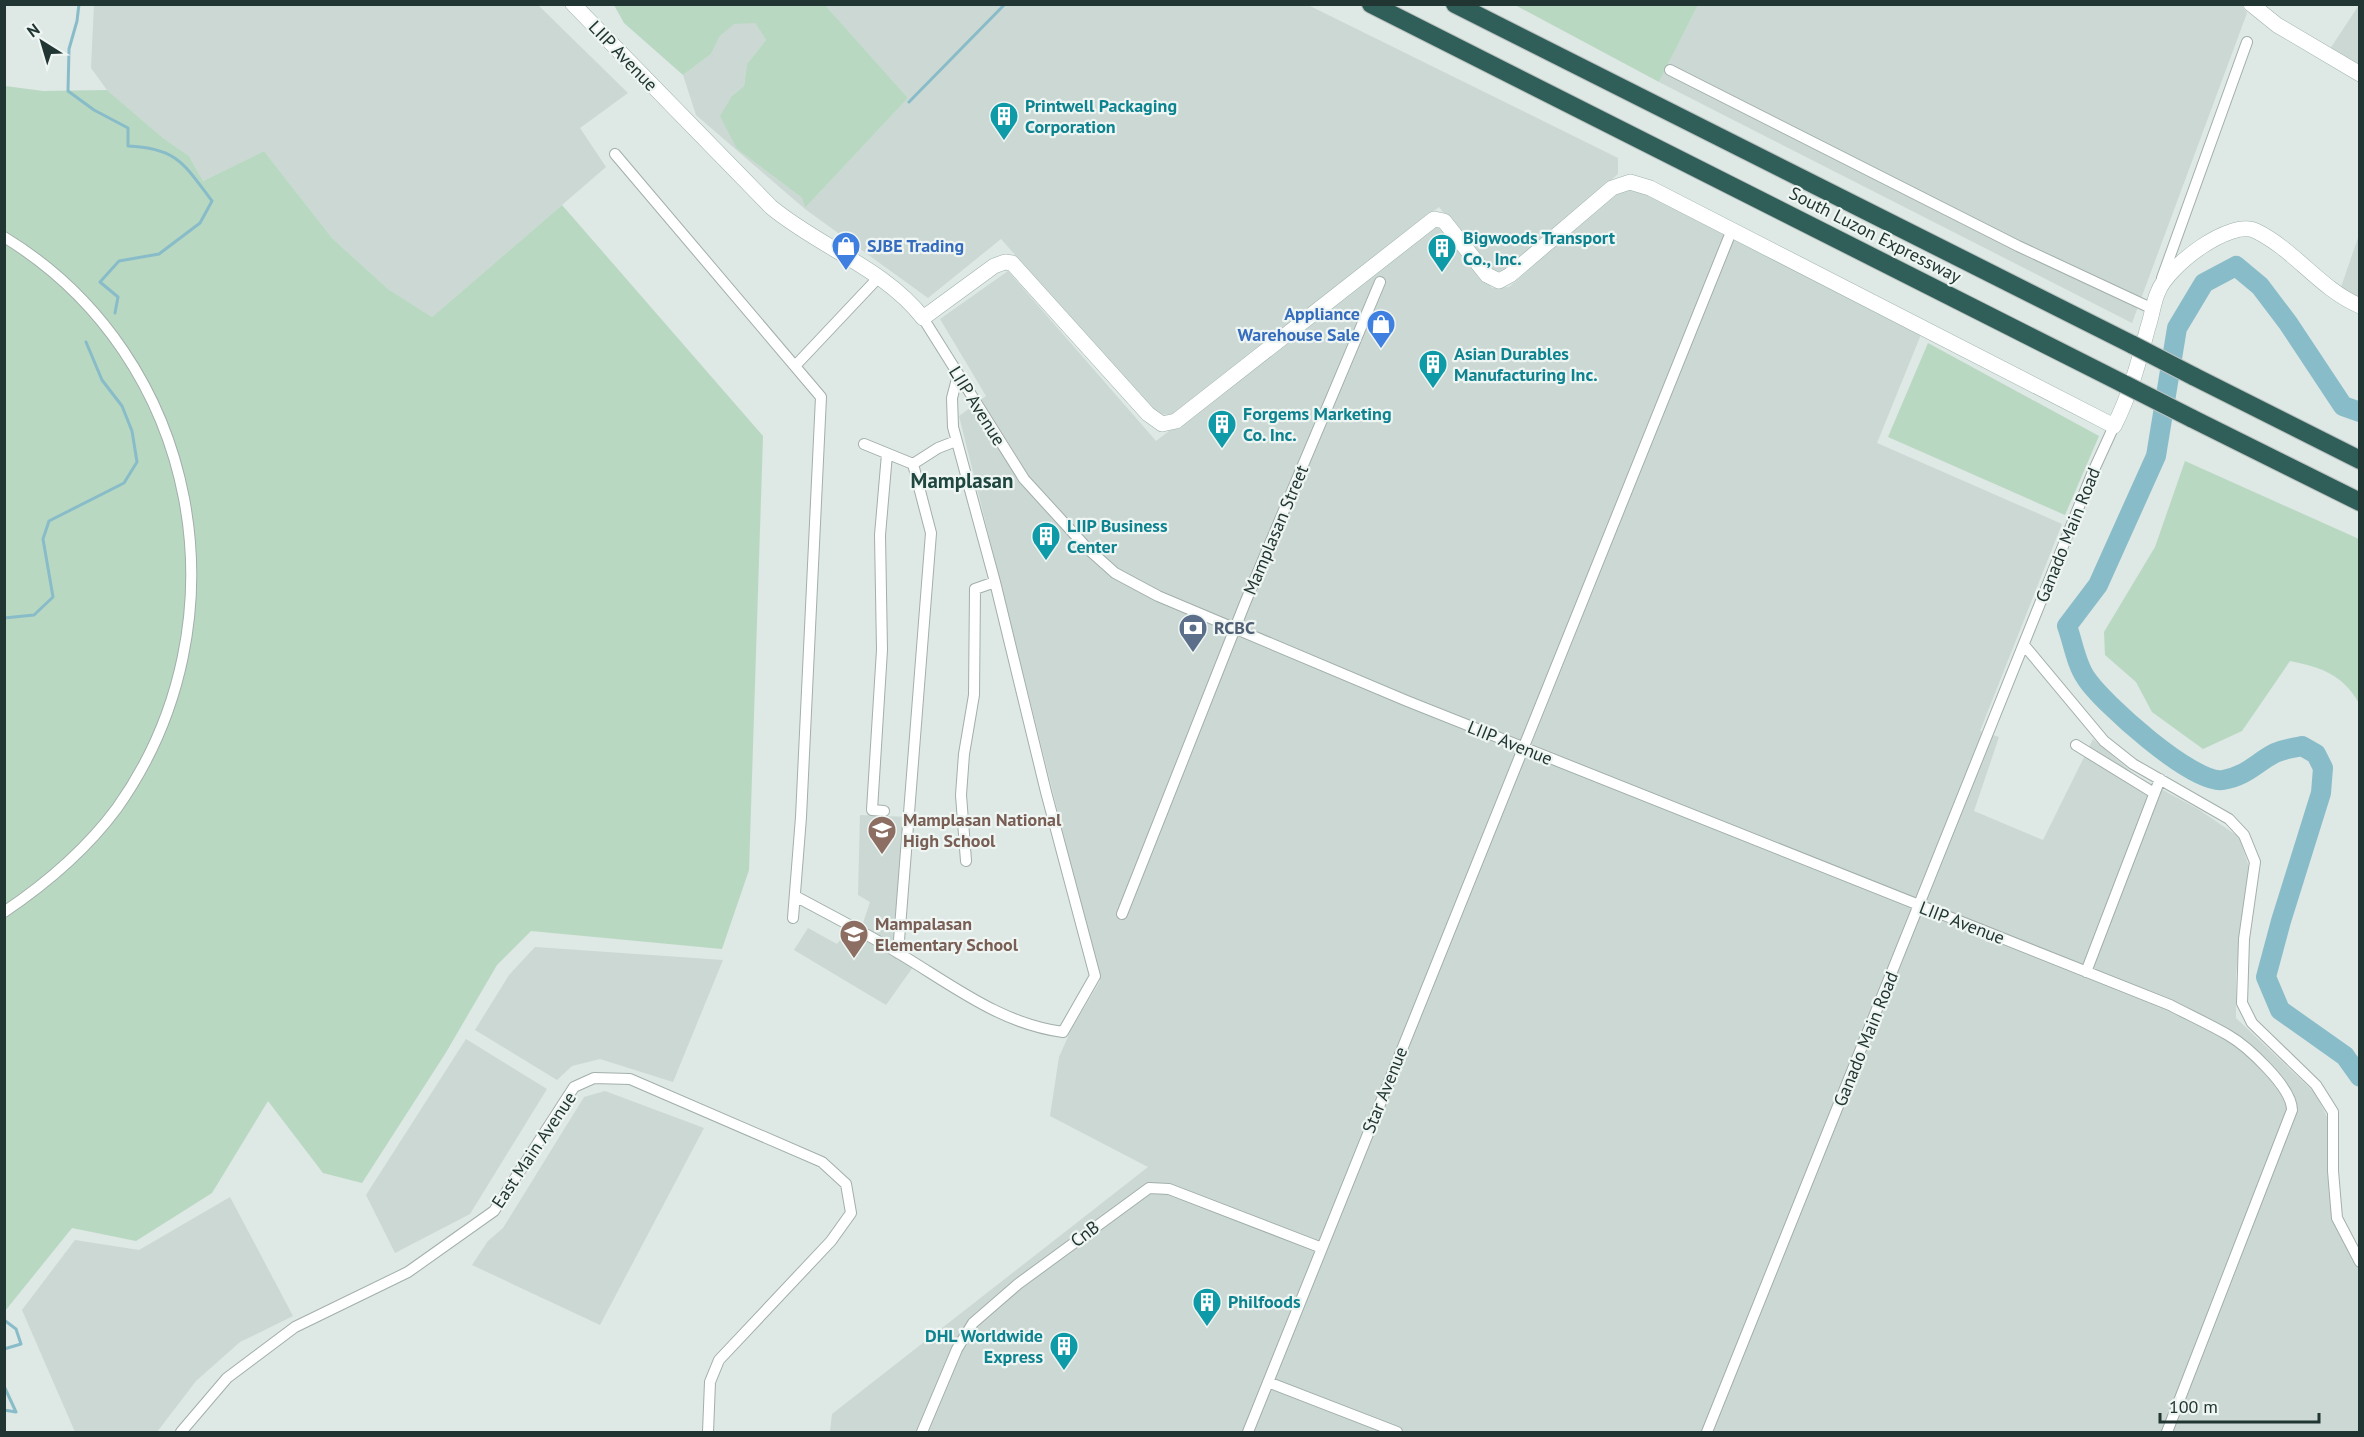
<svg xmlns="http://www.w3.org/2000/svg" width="2364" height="1437" viewBox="0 0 2364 1437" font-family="'PT Sans',sans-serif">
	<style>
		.built { fill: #ccd8d3 }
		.green { fill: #b8d8c2 }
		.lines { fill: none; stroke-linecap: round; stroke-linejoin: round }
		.stream { stroke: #89bcc9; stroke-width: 3 }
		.river { stroke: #89bcc9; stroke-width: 20 }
		.street-casing { stroke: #a2afab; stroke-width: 12 }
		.secondary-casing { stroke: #9eb3ac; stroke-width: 16 }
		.highway-casing { stroke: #bcc3c2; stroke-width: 20 }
		.street { stroke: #fff; stroke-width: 10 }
		.secondary { stroke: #fff; stroke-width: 15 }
		.highway { stroke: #2f5f58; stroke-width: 18 }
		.highway-bridge-casing { stroke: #bcc3c2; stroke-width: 20; stroke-linecap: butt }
		.highway-bridge { stroke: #2f5f58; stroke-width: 18 }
		.labels { text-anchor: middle; stroke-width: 4.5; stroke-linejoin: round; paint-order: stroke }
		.street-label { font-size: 18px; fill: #213632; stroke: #eef5f2 }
		.culture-label { font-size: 18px; font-weight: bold; fill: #0d838f; stroke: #eef5f2; text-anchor: start }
		.shop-label { font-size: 18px; font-weight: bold; fill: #366cbe; stroke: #eef5f2; text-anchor: start }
		.service-label { font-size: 18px; font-weight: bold; fill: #4e5e75; stroke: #eef5f2; text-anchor: start }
		.education-label { font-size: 18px; font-weight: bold; fill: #785e54; stroke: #eef5f2; text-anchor: start }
		.quarter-label { font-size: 21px; font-weight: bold; fill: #1f463f; stroke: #eef5f2 }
	</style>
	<rect width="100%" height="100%" fill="#dee8e4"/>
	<path class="built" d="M537 4 628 93 580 128 606 167 432 317 388 289 332 238 264 151 203 181 189 156 163 138 107 90 91 68 94 5Z
		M2241 4 2247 13 2132 323 1659 82 1698 5Z
		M825 5H1308L1618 158V174L1507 270 1492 273 1439 207 1171 415 1160 414 1153 410 1001 239 928 298 805 209 696 115 683 75 711 54 720 36 734 23H755L766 40 747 64 744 86 732 96 737 149 802 198 805 208 908 98Z
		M2359 5V80L2324 58Z
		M1635 188 1736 241 1922 332 1877 443 2062 524 1980 731 1999 737 1974 811 2043 840 2093 739 2135 775 2198 809 2239 837 2249 867 2236 974V1018L2315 1093 2330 1123 2328 1161 2336 1224 2359 1268V1432H830L832 1414 1148 1167 1050 1116 1059 1057 1071 1030 1100 981 959 416 986 396 940 319 1008 271 1156 441 1439 223 1492 288 1509 287 1616 191Z
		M2359 235V298L2340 290Z
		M860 815 908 817 896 947 862 926 870 902 858 895Z
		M808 928 837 944 849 929 913 967 886 1005 794 950Z
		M535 947 723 960 673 1082 600 1059 572 1066 557 1080 475 1030 509 975Z
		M466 1039 547 1089 470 1214 395 1253 366 1195Z
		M605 1091 704 1128 600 1325 472 1265 488 1241 503 1228 584 1097Z
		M230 1197 293 1316 240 1342 196 1381 157 1432H75L22 1310 75 1240 139 1250Z"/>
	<path class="green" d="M614 5H825L908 98 805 208 802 198 737 149 720 116 732 96 744 86 747 64 766 40 755 23 734 24 720 36 711 54 683 75 624 23Z
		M1515 5H1698L1659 82Z
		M5 86 43 91 107 90 163 138 189 156 203 181 264 151 332 238 388 289 432 317 562 205 763 436 749 870 722 949 531 931 497 965 445 1054 362 1183 323 1173 268 1101 212 1193 136 1241 72 1228 5 1311Z
		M1928 343 2099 436 2065 515 1888 437Z
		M2185 461 2359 539V703C2343 675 2321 667 2290 661L2242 731 2203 749 2152 712 2136 682 2105 655 2104 632 2155 547Z"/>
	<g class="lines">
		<path class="stream" d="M79 4 77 21 69 49 68 91 94 110 128 128V146C177 148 184 164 212 201L200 223 159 254 119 261 100 282 118 297 115 313
			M909 102 1005 4
			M4 618 34 615 53 597 43 539 49 521 124 483 137 462 132 431 122 406 102 380 86 342
			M4 1320 16 1329 21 1344 4 1349
			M4 1386 16 1412 4 1410"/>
		<path class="river" d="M2360 412 2343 406 2288 323 2260 286 2236 266 2204 283 2177 328 2156 456 2098 585 2067 626C2073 642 2076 664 2086 678 2102 703 2194 785 2223 780 2247 776 2257 762 2275 753 2283 749 2294 748 2302 746L2316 754 2323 768 2321 793 2281 921 2266 977 2280 1010 2345 1056 2360 1077"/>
		<g class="street-casing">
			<path id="street" d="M1670 70 2018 246 2153 309
				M615 154 821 397 801 817 793 918
				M4 237C201 357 249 622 117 808 86 850 47 883 4 912
				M2162 278 2247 42
				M923 318 1024 479 1087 548 1115 573 1158 596 1407 701 2170 1005C2189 1015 2209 1024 2228 1035 2247 1046 2292 1087 2292 1110L2167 1432
				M795 366 878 278
				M864 444 913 464
				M913 464 938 448 956 441
				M2024 645 2104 741 2133 764 2229 819 2244 835 2255 862 2244 939 2242 1003 2252 1023 2316 1085 2333 1112V1171L2337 1218 2360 1262
				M2076 745 2154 793
				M884 811 872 810 882 650 880 535 887 454
				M966 861 961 795 964 754 974 695 975 589 995 582
				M795 896C830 915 866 933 900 954 952 985 1001 1024 1063 1032L1095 976 1046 792 995 582 953 427 952 398 958 375
				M1122 914 1245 603 1380 282
				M898 953 931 533 913 464
				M2086 972 2160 779
				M1268 1382 1397 1432
				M181 1432 227 1378 295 1327 408 1272 494 1211 574 1087 594 1078 630 1079 822 1162 846 1184 851 1213 831 1241 719 1360 710 1382 708 1432
				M922 1432 957 1349 973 1323 1018 1284 1149 1188 1169 1189 1322 1248
				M1248 1432 1731 232
				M1707 1432 2092 474 2114 426"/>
		</g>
		<g class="secondary-casing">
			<path id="secondary" d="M573 4 771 207C819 247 884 268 923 318L994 266 1005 262 1012 263 1148 414 1162 424 1176 421 1434 219 1444 221 1487 275 1499 281 1510 275 1612 188 1630 182 1650 188 2114 426C2130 395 2139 361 2148 327 2152 316 2153 303 2158 292 2167 267 2230 218 2256 231 2295 250 2320 289 2360 306
				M2251 4 2277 25 2360 74"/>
		</g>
		<g class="highway-casing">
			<path id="highway" d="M1371 4 2124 384
				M1455 4 2133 345
				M2193 376 2360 460
				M2191 418 2360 502"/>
		</g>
		<use href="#street" class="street"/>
		<use href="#secondary" class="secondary"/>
		<use href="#highway" class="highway"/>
		<g class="highway-bridge-casing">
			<path id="highway-bridge" d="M2133 345 2193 376
				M2124 384 2191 418"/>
		</g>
		<use href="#highway-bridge" class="highway-bridge"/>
	</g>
	<defs>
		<g id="building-pin" transform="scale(1.5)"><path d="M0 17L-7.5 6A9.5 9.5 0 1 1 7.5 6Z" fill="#0f9aa8" stroke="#eef5f2"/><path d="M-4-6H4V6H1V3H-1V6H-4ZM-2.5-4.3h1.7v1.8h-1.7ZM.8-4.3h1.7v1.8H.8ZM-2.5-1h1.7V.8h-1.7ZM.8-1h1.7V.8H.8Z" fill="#fff"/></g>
		<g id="shop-pin" transform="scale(1.5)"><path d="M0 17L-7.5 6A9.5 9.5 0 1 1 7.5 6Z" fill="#3f7fe0" stroke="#eef5f2"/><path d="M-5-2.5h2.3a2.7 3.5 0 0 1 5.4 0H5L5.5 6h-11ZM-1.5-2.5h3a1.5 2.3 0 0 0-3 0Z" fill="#fff"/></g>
		<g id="bank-pin" transform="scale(1.5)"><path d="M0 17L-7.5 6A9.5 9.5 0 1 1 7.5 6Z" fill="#5c6f8a" stroke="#eef5f2"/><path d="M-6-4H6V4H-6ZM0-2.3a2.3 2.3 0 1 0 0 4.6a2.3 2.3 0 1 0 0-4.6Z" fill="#fff"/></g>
		<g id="school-pin" transform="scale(1.5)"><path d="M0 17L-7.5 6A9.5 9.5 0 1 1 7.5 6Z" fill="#8d6e63" stroke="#eef5f2"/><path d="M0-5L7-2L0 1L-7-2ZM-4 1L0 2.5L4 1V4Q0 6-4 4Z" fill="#fff"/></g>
	</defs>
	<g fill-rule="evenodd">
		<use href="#building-pin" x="1004" y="116"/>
		<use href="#shop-pin" x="846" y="246"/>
		<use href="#building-pin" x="1442" y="248"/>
		<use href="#shop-pin" x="1381" y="324"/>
		<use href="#building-pin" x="1433" y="364"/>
		<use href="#building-pin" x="1222" y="424"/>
		<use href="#building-pin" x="1046" y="536"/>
		<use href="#bank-pin" x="1193" y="628"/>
		<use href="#school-pin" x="882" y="830"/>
		<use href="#school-pin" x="854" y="934"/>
		<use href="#building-pin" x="1207" y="1302"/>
		<use href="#building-pin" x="1064" y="1346"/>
	</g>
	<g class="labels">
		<g class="street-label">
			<text transform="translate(623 56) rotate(46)" y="6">LIIP Avenue</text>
			<text transform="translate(1875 235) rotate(27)" y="6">South Luzon Expressway</text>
			<text transform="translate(977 406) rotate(58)" y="6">LIIP Avenue</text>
			<text transform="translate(1276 530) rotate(-67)" y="6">Mamplasan Street</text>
			<text transform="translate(2068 535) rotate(-68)" y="6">Ganado Main Road</text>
			<text transform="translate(1510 743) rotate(22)" y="6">LIIP Avenue</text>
			<text transform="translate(1962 923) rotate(21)" y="6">LIIP Avenue</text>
			<text transform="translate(1866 1039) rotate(-68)" y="6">Ganado Main Road</text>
			<text transform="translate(1385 1090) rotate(-68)" y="6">Star Avenue</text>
			<text transform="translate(534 1150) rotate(-56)" y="6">East Main Avenue</text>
			<text transform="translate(1085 1234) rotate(-37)" y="6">CnB</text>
		</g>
		<g class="culture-label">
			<text x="1025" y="112">Printwell Packaging<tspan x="1025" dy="21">Corporation</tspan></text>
			<text x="1463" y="244">Bigwoods Transport<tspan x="1463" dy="21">Co., Inc.</tspan></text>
			<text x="1454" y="360">Asian Durables<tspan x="1454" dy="21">Manufacturing Inc.</tspan></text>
			<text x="1243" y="420">Forgems Marketing<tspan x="1243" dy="21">Co. Inc.</tspan></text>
			<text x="1067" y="532">LIIP Business<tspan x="1067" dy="21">Center</tspan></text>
			<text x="1228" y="1308">Philfoods</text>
			<text x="1043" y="1342" text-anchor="end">DHL Worldwide<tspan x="1043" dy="21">Express</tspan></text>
		</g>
		<g class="shop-label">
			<text x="867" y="252">SJBE Trading</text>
			<text x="1360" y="320" text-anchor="end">Appliance<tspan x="1360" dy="21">Warehouse Sale</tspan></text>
		</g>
		<g class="service-label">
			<text x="1214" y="634">RCBC</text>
		</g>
		<g class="education-label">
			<text x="903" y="826">Mamplasan National<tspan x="903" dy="21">High School</tspan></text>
			<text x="875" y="930">Mampalasan<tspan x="875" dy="21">Elementary School</tspan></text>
		</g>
		<g class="quarter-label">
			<text x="962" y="488">Mamplasan</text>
		</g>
	</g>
	<rect width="2364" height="1437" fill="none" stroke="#213632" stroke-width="12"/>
	<g transform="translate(42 42) rotate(323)" stroke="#eef5f2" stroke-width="4.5" paint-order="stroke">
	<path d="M0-4.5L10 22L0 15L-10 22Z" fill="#213632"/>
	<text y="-9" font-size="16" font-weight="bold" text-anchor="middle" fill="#213632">N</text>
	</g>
	<path d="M2160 1413v9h159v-9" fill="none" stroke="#213632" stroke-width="3"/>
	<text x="2169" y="1413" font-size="18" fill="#213632" stroke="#eef5f2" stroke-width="4.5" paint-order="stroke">100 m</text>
</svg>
